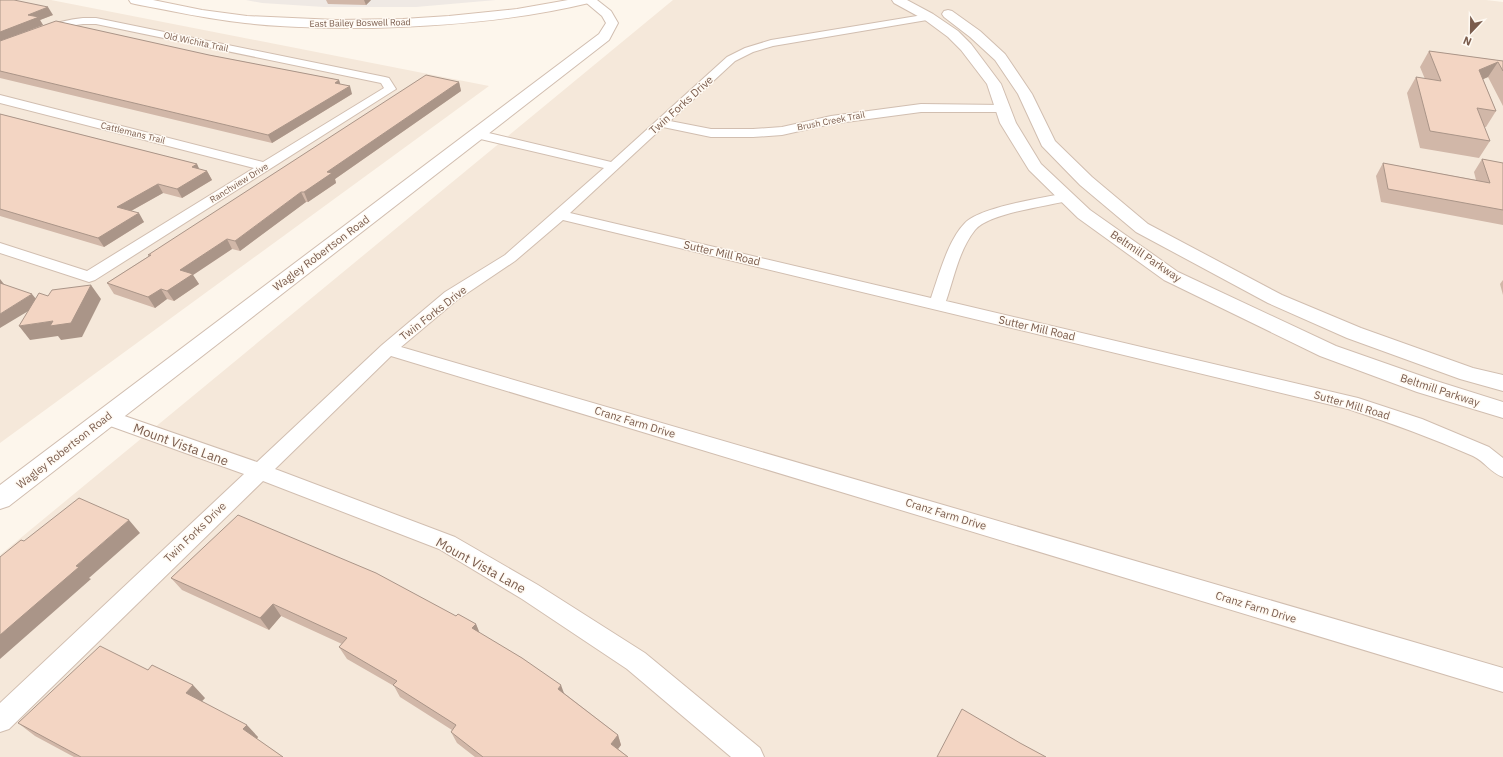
<svg xmlns="http://www.w3.org/2000/svg" width="1503" height="757" viewBox="0 0 1503 757" font-family="'IBM Plex Sans',sans-serif">
	<style>
		.residential { fill: #f5e8da }
		.industrial { fill: #efe9e4 }
		.lines { fill: none; stroke-linecap: round; stroke-linejoin: round }
		.minor-casing { stroke: #d1beb0; stroke-width: 2 }
		.tertiary-casing { stroke: #d1beb0; stroke-width: 2 }
		.secondary-casing { stroke: #d6c0b0; stroke-width: 2 }
		.minor { fill: #fff; fill-rule: evenodd }
		.tertiary { fill: #fff; fill-rule: evenodd }
		.secondary { fill: #fff; fill-rule: evenodd }
		.wall { fill: #d1b7a8 }
		.shaded-wall { fill: #aa9588 }
		.building { fill: #f3d5c3; stroke: #aa9588 }
		.labels { text-anchor: middle; stroke-width: 3; stroke-linejoin: round; paint-order: stroke }
		.far-street-label { font-size: 9px; fill: #7a5c4d; stroke: #fffaf3 }
		.street-label { font-size: 11px; fill: #7a5c4d; stroke: #fffaf3 }
		.near-street-label { font-size: 13px; fill: #7a5c4d; stroke: #fffaf3 }
	</style>
	<rect width="100%" height="100%" fill="#fdf6ec"/>
	<path class="residential" d="M0 0H51L489 86 0 443Z
		M673 0H1486L1503 2V757H0V555Z"/>
	<path class="industrial" d="M246 0H496L416 7H324L262 3Z"/>
	<g class="lines">
		<g class="minor-casing">
			<path id="minor" d="M929 14 934 17 933 19 773 46 753 52 735 61 670 121 711 129H753L782 127 831 116 921 104 1003 105 1007 106 1009 109 1007 112H921L831 124 782 135 753 137H711L663 127 570 213 931 298C939 275 948 240 965 223 981 207 1042 198 1066 193L1071 194 1073 197 1071 200C1049 206 988 213 975 230 959 250 954 278 946 301L1358 398 1422 419 1489 447 1503 458V477C1491 473 1484 461 1473 456 1432 438 1391 423 1348 409L563 220 515 261 457 300 401 347 1503 668V692L391 356 275 469 455 537 538 585 645 653 760 748 764 757H731L627 669 522 599 439 549 263 481 9 729 0 732V703L244 474 99 422 97 417 99 412 106 410 113 412 257 462 382 345 445 292 505 255 604 168 472 137 470 134 472 131 476 130 611 162 727 57 745 48 771 40Z
				M83 18H96L385 77 389 78 396 89 95 280 89 282 0 253V243L87 271 254 168 0 103V95L263 162 384 88 381 83 96 24H83L61 27 0 50V43C27 32 54 21 83 18Z"/>
		</g>
		<g class="tertiary-casing">
			<path id="tertiary" d="M583 0H597L611 11 618 23 609 40 9 506 0 509V485L599 34 606 23 602 16Z
				M892 0H907L933 14 958 31 971 44 1001 84 1016 123 1041 164 1090 210 1178 272 1336 346 1433 380 1503 402V418L1417 392 1320 356 1164 280 1078 218 1029 170 1000 123 987 84 961 50 948 37 925 20 894 3Z
				M948 10 952 11 980 31 1005 54 1032 94 1055 141 1092 177 1148 224 1282 295 1361 328 1473 368 1503 375V391L1460 379 1347 338 1268 303 1136 232 1080 185 1042 146 1018 94 995 60 970 37 944 17 942 14 944 11Z"/>
		</g>
		<g class="secondary-casing">
			<path id="secondary" d="M129 0H153L202 10 247 16 336 20 403 19 449 16 517 9 568 0H591L589 3C519 20 445 26 373 28 330 28 288 28 245 23 208 19 172 11 135 4L131 3Z"/>
		</g>
		<use href="#minor" class="minor"/>
		<use href="#tertiary" class="tertiary"/>
		<use href="#secondary" class="secondary"/>
	</g>
	<path class="wall" d="M0 0 53 15 40 20 43 25 15 36 209 55 339 80 340 84 352 94 272 143 0 78Z
		M326 0H371L366 5 328 4Z
		M1429 51 1503 61V106L1488 77 1483 79 1496 111 1486 127H1484L1490 141 1479 158 1420 148 1407 93 1416 77 1425 79 1420 67Z
		M459 82 461 91 335 179 336 183 308 202H306L240 251 232 249 193 275 199 284 174 301 167 299 155 308 114 294 107 283 149 256 148 255Z
		M0 114 197 164 199 169 207 171 212 180 182 198 163 193 131 211 144 222 104 247 0 216Z
		M1482 159 1503 163V225L1381 202 1376 176 1383 163 1476 180 1474 172Z
		M1503 280V295L1500 284Z
		M171 578 456 616 476 624 479 633 564 693 618 735 621 745 618 749 628 757H475L457 743 451 732 452 730 400 697 394 686 347 659 339 647 342 644 281 616 269 630 182 590Z
		M205 698 202 701 258 737 257 739 283 757H74L35 736 18 723Z"/>
	<path class="shaded-wall" d="M364 0H371L366 5Z
		M48 7 53 15 40 20 43 25 0 41V32L28 15Z
		M1498 62 1488 77 1470 85 1479 70Z
		M339 80 342 89 335 83Z
		M459 82 461 91 335 179 336 183 308 202 304 192 327 172Z
		M350 86 352 94 272 143 268 135Z
		M197 164 201 173 192 167Z
		M207 171 212 180 182 198 177 189Z
		M158 184 163 193 122 216 117 207Z
		M301 192 306 202 240 251 235 241Z
		M139 213 144 222 104 247 98 238Z
		M227 239 232 249 193 275 199 284 174 301 167 291 180 270Z
		M0 279 7 288 0 287Z
		M91 285 101 299 82 337 61 340 58 336 30 340 19 326 53 321Z
		M161 289 167 299 155 308 148 297Z
		M32 294 40 304 0 328V314Z
		M129 520 140 533 89 578 91 579 0 659V635L76 566Z
		M273 604 281 616 269 630 260 618Z
		M476 624 481 636 472 628Z
		M193 685 205 698 198 705 186 693Z
		M561 685 565 696 558 689Z
		M247 725 258 737 254 742 243 729Z
		M618 735 621 745 614 754 611 744Z"/>
	<path class="building" d="M0 0H14L48 7 28 15 39 17 0 32Z
		M56 21 209 55 339 80 335 83 350 86 268 135 0 71V41Z
		M1429 51 1503 61V71L1498 62 1479 70 1496 111 1477 108 1490 141 1430 131 1416 77 1441 81Z
		M426 75 459 82 327 172 332 173 304 192H301L235 241 227 239 180 270 193 274 167 291 161 289 148 297 107 283 151 255H148Z
		M0 114 197 164 192 167 207 171 177 189 158 184 117 207 139 213 98 238 0 209Z
		M1482 159 1503 163V210L1388 189 1383 163 1490 183Z
		M0 283 32 294 0 314Z
		M91 285 71 323 50 326 53 321 19 326 39 293 48 296 52 290Z
		M79 498 129 520 76 566 79 567 0 635V557L21 540 24 541Z
		M238 515 376 573 456 616 458 614 476 624 472 628 522 658 561 685 558 689 618 735 611 744 628 757H483L451 732 456 725 393 685 397 681 339 647 347 638 273 604 260 618 171 578Z
		M100 646 148 670 152 665 193 685 186 693 247 725 243 729 283 757H81L18 723Z
		M962 709 1020 743 1046 757H937Z"/>
	<g class="labels">
		<g class="far-street-label">
			<text transform="translate(360 23) rotate(-1)" y="3">East Bailey Boswell Road</text>
			<text transform="translate(196 42) rotate(12)" y="3">Old Wichita Trail</text>
			<text transform="translate(831 121) rotate(-11)" y="3">Brush Creek Trail</text>
			<text transform="translate(133 133) rotate(14)" y="3">Cattlemans Trail</text>
			<text transform="translate(239 183) rotate(-32)" y="3">Ranchview Drive</text>
		</g>
		<g class="street-label">
			<text transform="translate(681 105) rotate(-42)" y="4">Twin Forks Drive</text>
			<text transform="translate(321 253) rotate(-37)" y="4">Wagley Robertson Road</text>
			<text transform="translate(722 253) rotate(13)" y="4">Sutter Mill Road</text>
			<text transform="translate(1146 256) rotate(34)" y="4">Beltmill Parkway</text>
			<text transform="translate(433 313) rotate(-38)" y="4">Twin Forks Drive</text>
			<text transform="translate(1037 328) rotate(13)" y="4">Sutter Mill Road</text>
			<text transform="translate(1440 390) rotate(18)" y="4">Beltmill Parkway</text>
			<text transform="translate(1352 405) rotate(16)" y="4">Sutter Mill Road</text>
			<text transform="translate(635 422) rotate(17)" y="4">Cranz Farm Drive</text>
			<text transform="translate(64 450) rotate(-38)" y="4">Wagley Robertson Road</text>
			<text transform="translate(946 514) rotate(17)" y="4">Cranz Farm Drive</text>
			<text transform="translate(195 532) rotate(-44)" y="4">Twin Forks Drive</text>
			<text transform="translate(1256 607) rotate(17)" y="4">Cranz Farm Drive</text>
		</g>
		<g class="near-street-label">
			<text transform="translate(181 444) rotate(20)" y="5">Mount Vista Lane</text>
			<text transform="translate(481 565) rotate(29)" y="5">Mount Vista Lane</text>
		</g>
	</g>
	<g transform="translate(1471 32) rotate(202)" stroke="#fffaf3" stroke-width="3" paint-order="stroke">
	<path d="M0-3L7 15L0 10L-7 15Z" fill="#7a5c4d"/>
	<text y="-6" font-size="11" font-weight="bold" text-anchor="middle" fill="#7a5c4d">N</text>
	</g>
</svg>
